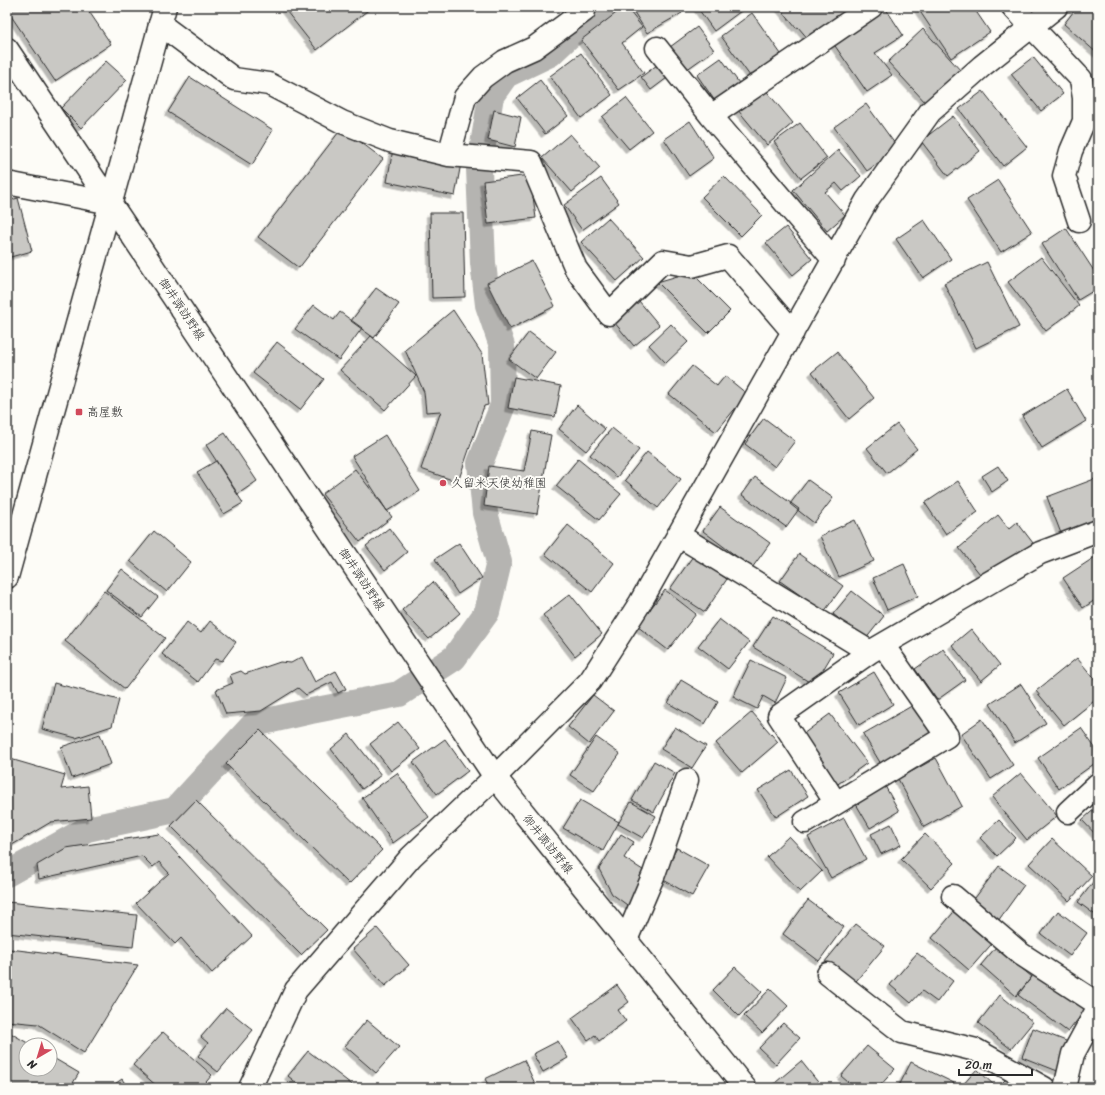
<svg xmlns="http://www.w3.org/2000/svg" width="1105" height="1095" viewBox="0 0 1105 1095" font-family="Sriracha,'Klee One',sans-serif">
	<style>
		.lines { fill: none; stroke-linecap: round; stroke-linejoin: round }
		.canal { stroke: #b5b4b1; stroke-width: 26 }
		.building { fill: #c9c8c4; stroke: #2b2b2b; filter: url(#shadow) }
		.street-casing { stroke: #2b2b2b; stroke-width: 25 }
		.secondary-casing { stroke: #2b2b2b; stroke-width: 25 }
		.street { stroke: #fdfcf7; stroke-width: 22 }
		.secondary { stroke: #fdfcf7; stroke-width: 22 }
		.poi-dot { fill: #d1495b; stroke: #fdfcf7; stroke-width: 1.5 }
		.labels { text-anchor: middle; stroke-width: 4; stroke-linejoin: round; paint-order: stroke }
		.street-label { font-size: 12px; fill: #2b2b2b; stroke: #fdfcf7 }
		.poi-label { font-size: 12px; fill: #2b2b2b; stroke: #fdfcf7; text-anchor: start }
	</style>
	<defs>
		<filter id="shadow"><feDropShadow dx="-3.5" dy="3.5" stdDeviation="0" flood-color="#0004"/></filter>
	</defs>
	<rect width="100%" height="100%" fill="#fdfcf7"/>
	<filter id="ink" filterUnits="userSpaceOnUse"><feTurbulence type="fractalNoise" baseFrequency=".025" numOctaves="2"/><feDisplacementMap in="SourceGraphic" scale="8" xChannelSelector="R" yChannelSelector="G"/><feConvolveMatrix kernelMatrix="1 2 1 2 8 2 1 2 1" color-interpolation-filters="sRGB"/></filter>
	<g filter="url(#ink)">
		<g class="lines">
			<path class="canal" d="M7 874 87 829 175 810 254 724 311 711 399 694 454 658 487 612 499 562 485 513 480 463 503 405 502 346 488 305 483 263 479 169 491 96 506 75 550 54 568 37 599 16 607 7"/>
		</g>
		<path class="building" d="M7 7H86L111 44 55 81 7 10Z
			M283 7H372L317 50Z
			M624 7H626L642 27 622 43 644 73 619 90 581 40Z
			M631 7H679L682 13 647 33Z
			M697 7H744L745 8 714 31Z
			M779 7H850L809 40 798 27 796 28Z
			M917 7H973L990 32 951 58Z
			M1077 7H1098V18L1096 21 1098 23V54L1064 24Z
			M886 9 903 35 875 53 892 75 867 92 833 43Z
			M752 13 781 54 750 76 721 36Z
			M697 27 714 50 686 70 670 47Z
			M923 29 961 71 926 103 888 62Z
			M581 53 612 95 581 118 550 76Z
			M1033 57 1063 94 1041 111 1011 74Z
			M721 58 739 83 715 101 697 75Z
			M106 61 127 80 81 128 61 108Z
			M661 62 671 75 651 90 641 77Z
			M190 77 273 130 252 165 168 112Z
			M540 80 568 116 545 134 517 98Z
			M763 87 793 123 767 145 737 109Z
			M983 91 1027 147 1003 166 959 109Z
			M626 98 652 131 629 149 602 117Z
			M866 104 898 148 867 171 834 127Z
			M494 110 521 117 515 147 488 140Z
			M953 116 980 151 948 176 921 141Z
			M690 121 714 158 689 176 664 139Z
			M800 123 827 158 801 178 774 142Z
			M342 128 383 159 299 268 258 237Z
			M570 134 600 168 572 192 542 158Z
			M393 149 461 163 455 196 387 182Z
			M838 150 861 176 843 191 836 183 825 192 845 215 827 231 793 190Z
			M530 175 536 218 488 224 483 181Z
			M724 176 762 215 741 236 702 197Z
			M601 178 619 203 582 230 564 205Z
			M998 180 1032 232 1001 252 967 200Z
			M18 198 32 251 7 258V201Z
			M430 213H463L465 297 432 298Z
			M608 218 644 257 617 281 581 242Z
			M924 220 951 259 923 278 896 239Z
			M786 227 812 259 793 275 766 243Z
			M1066 228 1098 277V288L1078 300 1042 244Z
			M1041 257 1079 306 1046 331 1008 282Z
			M532 261 555 306 510 329 487 283Z
			M987 262 1019 327 976 348 944 283Z
			M691 272 730 311 708 333 657 282Z
			M376 288 399 304 374 338 351 321Z
			M639 301 659 325 634 346 614 322Z
			M314 305 334 320 340 312 362 328 339 360 295 329Z
			M453 310 482 354 488 405 484 406 458 482 421 469 441 411 426 412 424 392 405 350Z
			M671 324 688 342 666 363 649 345Z
			M529 332 556 352 536 379 509 359Z
			M371 336 416 376 385 410 340 370Z
			M277 342 324 379 300 410 253 373Z
			M837 352 874 398 849 419 812 372Z
			M692 366 717 386 725 376 747 394 716 432 669 394Z
			M514 377 561 386 555 417 508 408Z
			M1067 389 1086 421 1042 448 1022 416Z
			M577 405 605 429 586 451 559 429Z
			M764 418 795 441 775 467 745 444Z
			M897 424 917 449 887 473 867 448Z
			M612 428 639 450 617 477 590 455Z
			M532 431 551 435 537 514 484 506 489 466 524 471Z
			M225 433 257 481 238 494 206 445Z
			M385 435 420 491 387 511 352 456Z
			M647 452 681 479 658 508 625 480Z
			M578 459 621 494 599 520 556 486Z
			M216 461 243 503 224 514 197 472Z
			M998 466 1008 481 992 492 982 476Z
			M355 469 392 517 360 542 322 494Z
			M755 477 799 509 786 527 742 495Z
			M1097 478 1098 522 1062 536 1047 497Z
			M808 480 833 498 814 523 790 504Z
			M958 481 978 512 946 534 925 503Z
			M720 507 770 543 752 568 703 531Z
			M998 515 1009 529 1017 522 1033 543 984 579 959 548Z
			M855 520 874 561 839 577 820 536Z
			M568 525 614 563 592 592 545 554Z
			M389 528 407 552 385 570 366 546Z
			M154 531 191 562 167 592 130 561Z
			M459 543 482 578 458 594 435 559Z
			M799 554 843 586 824 612 780 581Z
			M1098 555V598L1083 608 1063 578Z
			M693 556 727 579 705 612 670 589Z
			M904 564 918 596 887 610 873 578Z
			M122 569 158 597 142 617 106 590Z
			M433 582 460 613 429 639 402 610Z
			M665 590 696 614 668 650 637 626Z
			M104 591 165 638 125 689 65 641Z
			M852 591 884 616 865 640 833 614Z
			M570 594 602 634 575 656 543 615Z
			M773 616 833 653 814 685 753 647Z
			M719 619 749 642 728 669 698 646Z
			M210 621 236 642 222 661 215 659 198 682 162 654 187 622 201 633Z
			M971 629 1000 665 981 681 952 645Z
			M943 649 965 680 937 700 915 669Z
			M302 657 315 682 336 671 346 689 338 693 332 682 306 695 298 688 261 711 226 714 216 690 233 683 230 675 241 671 245 674 280 662 291 663Z
			M1077 658 1098 683V698L1064 725 1036 691Z
			M751 660 787 678 775 703 763 696 757 709 733 697Z
			M874 672 893 704 859 725 839 693Z
			M681 680 718 702 705 724 668 703Z
			M54 683 119 700 112 726 76 738 42 729Z
			M1021 684 1046 723 1015 743 990 704Z
			M593 695 614 711 589 744 568 727Z
			M915 704 932 733 881 764 863 734Z
			M752 712 778 742 742 773 716 743Z
			M830 714 867 763 835 786 799 737Z
			M982 719 1013 765 991 779 961 734Z
			M398 722 420 749 391 771 370 744Z
			M675 727 706 746 692 768 661 749Z
			M1081 728 1098 752V761L1059 789 1038 758Z
			M260 730 382 850 349 884 226 764Z
			M100 734 111 764 72 778 61 747Z
			M349 734 381 775 362 789 331 749Z
			M596 737 620 754 594 791 570 775Z
			M445 739 468 771 437 794 413 762Z
			M7 758 65 775 61 789 88 786 91 818 51 822 7 848Z
			M936 758 962 806 924 827 898 779Z
			M654 761 675 773 654 812 632 800Z
			M791 770 808 796 776 817 758 790Z
			M397 773 429 817 393 843 362 798Z
			M1021 773 1057 816 1027 840 992 797Z
			M885 786 899 811 870 828 856 804Z
			M196 800 327 930 301 955 171 826Z
			M580 800 619 822 603 851 563 828Z
			M631 802 656 816 643 838 618 824Z
			M1098 806V837L1082 820Z
			M844 818 866 859 831 878 808 837Z
			M999 820 1016 838 997 856 980 838Z
			M891 824 901 845 881 854 871 834Z
			M159 834 252 936 212 973 181 938 175 944 136 903 169 873 159 862 153 867 142 856 39 879 37 865 66 848Z
			M621 834 634 842 624 858 646 872 634 910 612 894 599 869Z
			M925 834 955 863 931 888 901 859Z
			M789 836 822 871 800 892 767 857Z
			M1052 839 1092 876 1069 901 1029 864Z
			M677 848 709 866 692 896 660 878Z
			M999 866 1024 885 998 921 972 902Z
			M1098 876V917L1078 902Z
			M808 900 844 927 819 961 783 934Z
			M7 902 137 915 133 947 7 933Z
			M958 907 996 939 969 970 932 938Z
			M1058 911 1087 933 1070 956 1041 934Z
			M856 924 885 946 852 986 824 963Z
			M377 928 409 965 385 986 353 949Z
			M996 947 1032 977 1016 996 981 965Z
			M10 949 138 965 84 1053 38 1024 7 1021V978Z
			M917 953 953 981 937 1002 922 991 911 1003 890 985Z
			M735 967 762 992 739 1016 713 990Z
			M1036 971 1086 1009 1068 1032 1018 995Z
			M617 985 629 1002 618 1010 626 1021 599 1041 595 1035 588 1040 572 1018Z
			M770 989 788 1006 762 1033 744 1016Z
			M1000 995 1033 1022 1011 1049 978 1023Z
			M226 1008 253 1030 218 1072 198 1056 208 1043 201 1037Z
			M367 1020 399 1047 376 1073 345 1046Z
			M783 1023 800 1038 776 1064 759 1048Z
			M1033 1028 1071 1043 1060 1072 1022 1057Z
			M7 1031 31 1045H26V1069H50V1056L79 1073 70 1088H10L7 1086Z
			M163 1032 212 1075 201 1088H159L133 1065Z
			M558 1041 568 1058 543 1072 533 1054Z
			M867 1046 895 1069 878 1088H855L841 1076Z
			M308 1051 355 1087V1088H303L288 1076Z
			M524 1060 537 1088H490L485 1079Z
			M801 1061 821 1086 819 1088H769Z
			M911 1062 954 1083 951 1088H898Z
			M977 1069 997 1088 1009 1076 1020 1088H962L961 1087Z
			M122 1079 128 1088H109Z"/>
		<g class="lines">
			<g class="street-casing">
				<path id="street" d="M1013 7 1081 79 1084 98V121L1071 151 1064 176 1079 221
					M160 24 234 79 269 84 342 122 390 141 449 155 531 162 576 269 609 314 663 261 692 266 728 256 793 332
					M657 48 711 116 834 260
					M711 116 871 7
					M449 155 465 97 483 77 505 61 534 48 584 11
					M7 183 111 203
					M678 535 870 652
					M836 803 779 716 870 652 1040 553 1098 531
					M1068 812 1098 784
					M805 822 947 736 883 645
					M953 896 1021 954 1098 1004
					M626 940 654 874 687 780
					M828 974 902 1032 976 1050 1044 1088
					M250 1088 296 990 411 857 495 777 590 681 640 603 867 200 930 112 982 66 1056 7
					M1065 1088 1073 1054 1098 1008"/>
			</g>
			<g class="secondary-casing">
				<path id="secondary" d="M7 49 495 777 745 1088
					M7 577 165 7"/>
			</g>
			<use href="#street" class="street"/>
			<use href="#secondary" class="secondary"/>
		</g>
	</g>
	<g class="poi-dot">
		<rect x="75" y="408" width="8" height="8" rx="2"/>
		<circle cx="443" cy="483" r="4"/>
	</g>
	<g class="labels">
		<g class="street-label">
			<text transform="translate(182 309) rotate(56)" y="4">御井諏訪野線</text>
			<text transform="translate(362 579) rotate(56)" y="4">御井諏訪野線</text>
			<text transform="translate(548 844) rotate(51)" y="4">御井諏訪野線</text>
		</g>
		<g class="poi-label">
			<text x="87" y="416">高屋敷</text>
			<text x="451" y="487">久留米天使幼稚園</text>
		</g>
	</g>
	<rect width="1105" height="1095" fill="none" stroke="#fdfcf7" stroke-width="24"/>
	<rect x="12" y="12" width="1081" height="1071" fill="none" stroke="#2b2b2b" stroke-width="1.5" filter="url(#ink)"/>
	<g transform="translate(38 1057) rotate(218)"><circle r="19" fill="#fdfcf7" stroke="#a9a8a5"/>
	<path d="M0-3L7 15L0 10L-7 15Z" fill="#d1495b"/>
	<text y="-6" font-size="11" font-weight="bold" text-anchor="middle" fill="#2b2b2b">N</text>
	</g>
	<path d="M959 1069v6h73v-6" fill="none" stroke="#2b2b2b" stroke-width="2"/>
	<text x="965" y="1069" font-size="12" fill="#2b2b2b" stroke="#fdfcf7" stroke-width="3" paint-order="stroke">20 m</text>
</svg>
